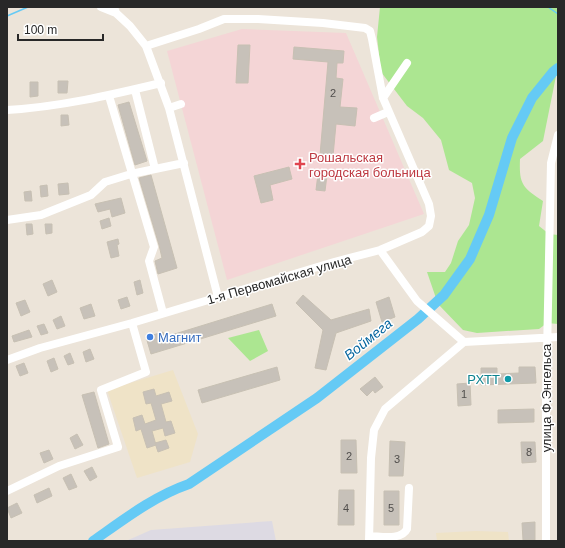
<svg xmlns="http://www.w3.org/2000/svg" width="565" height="548" viewBox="0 0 565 548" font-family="Arial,sans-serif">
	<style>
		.industrial { fill: #dddae3 }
		.education { fill: #efe3c7 }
		.medical { fill: #f4d5d6 }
		.green { fill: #ace691 }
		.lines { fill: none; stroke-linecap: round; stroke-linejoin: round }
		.stream { stroke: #65caf5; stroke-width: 1.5 }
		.river { stroke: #65caf5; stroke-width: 10 }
		.building { fill: #c7c1b9; stroke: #c7c0b3 }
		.minor { stroke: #fff; stroke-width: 8 }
		.health-dot { fill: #e0444e; stroke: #fff; stroke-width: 1.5 }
		.shop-dot { fill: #3f7fe0; stroke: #fff; stroke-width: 1.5 }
		.culture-dot { fill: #0f9aa8; stroke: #fff; stroke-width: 1.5 }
		.labels { text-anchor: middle; stroke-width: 3; stroke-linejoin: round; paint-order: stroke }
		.number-label { font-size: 11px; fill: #504e4c }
		.health-label { font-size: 13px; fill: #be3a42; stroke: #fff; text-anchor: start }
		.street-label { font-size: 13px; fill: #282828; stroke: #fff }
		.shop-label { font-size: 13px; fill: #366cbe; stroke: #fff; text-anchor: start }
		.culture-label { font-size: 13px; fill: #0d838f; stroke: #fff; text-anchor: end }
		.water-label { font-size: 14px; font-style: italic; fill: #06669f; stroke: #fff }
	</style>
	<rect width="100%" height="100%" fill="#ece4d9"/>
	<path class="industrial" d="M272 521 276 541H126L151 530Z"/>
	<path class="education" d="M173 370 198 434 190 462 137 478 107 390Z
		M476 531 508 532 509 541H437L436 533Z"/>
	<path class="medical" d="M242 29 346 33 424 214 227 280 167 51Z"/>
	<path class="green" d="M380 7H558V75L556 76 543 141 520 159C519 184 522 187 543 201L539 226 549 234 558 235V324L547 323 539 329 477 333 463 330 438 304 427 272H445L451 263 458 241 469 225 475 198 472 183 449 170 441 140 423 118 407 106 381 72 377 37Z
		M259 330 268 351 250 361 228 338Z"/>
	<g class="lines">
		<path class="stream" d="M548 7 558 14
			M7 16 28 7"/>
		<path class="river" d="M93 541C123 520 154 496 189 484L317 398 418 319 444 295 470 259 489 215 512 138 532 98 553 72 558 68"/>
	</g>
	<path class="building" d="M238 45H250L248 83H236Z
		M294 47 344 51 343 63H337L336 78 343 79 340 107 357 108 355 126 336 124 333 156 320 155 328 62 293 59Z
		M58 81H68L67 93H58Z
		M30 82H38V96L30 97Z
		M129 102 147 161 135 165 118 105Z
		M61 115H68L69 125 61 126Z
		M289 167 292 179 270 185 273 200 261 203 254 176Z
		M318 174 327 175 325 191 316 190Z
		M151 175 177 268 158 274 155 261 162 258 159 245 139 178Z
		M68 183 69 194 59 195 58 184Z
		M47 185 48 196 41 197 40 186Z
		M31 191 32 201H25L24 192Z
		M121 198 125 213 112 217 110 209 98 212 95 204Z
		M109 218 111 226 102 229 100 221Z
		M26 224H32L33 234 27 235Z
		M45 224H52V233L46 234Z
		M118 239 119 244 117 245 119 256 111 258 107 242Z
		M52 280 57 292 48 296 43 284Z
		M140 280 143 293 137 295 134 282Z
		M303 295 331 320 369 309 371 321 336 333 326 370 315 368 323 330 296 303Z
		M127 297 130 306 121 309 118 300Z
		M389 297 395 317 382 322 376 302Z
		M25 300 30 312 21 316 16 303Z
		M91 304 95 316 84 319 80 308Z
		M272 304 276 316 151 354 146 337 163 332 165 337Z
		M61 316 65 326 57 329 53 320Z
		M44 324 48 333 41 335 37 326Z
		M29 330 32 337 14 342 12 336Z
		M90 349 94 359 86 362 83 352Z
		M70 353 74 363 68 365 64 356Z
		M54 358 58 369 51 372 47 361Z
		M24 363 28 373 20 376 16 366Z
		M277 367 280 380 202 403 198 390Z
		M519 367H535L536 383 481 385V368H497V374L519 373Z
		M375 377 383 387 375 393 373 390 367 396 360 389Z
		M470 383 471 405 458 406 457 384Z
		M154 389 156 396 169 392 172 401 161 404 166 422 171 421 175 433 165 436 163 428 152 431 156 445 147 448 141 429 136 431 133 418 142 415 145 424 156 420 151 403 146 404 143 392Z
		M94 392 109 444 98 448 82 395Z
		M534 409V422L498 423V410Z
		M77 434 83 445 75 449 70 438Z
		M166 440 169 448 158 452 155 443Z
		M341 440H356L357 473H341Z
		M390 441 405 442 403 476H389Z
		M521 442H535L536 462 522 463Z
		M49 450 53 459 44 463 40 453Z
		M92 467 97 477 90 481 84 471Z
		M71 474 77 487 69 490 63 478Z
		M49 488 52 496 37 503 34 495Z
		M339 490H354V525H338Z
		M384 491H399V525H384Z
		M17 503 22 513 11 518 7 508Z
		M535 522V540H523L522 523Z"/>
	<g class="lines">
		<path class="minor" d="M101 7 116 13
			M114 7 116 13 130 26 146 46 169 108 218 297
			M135 90 155 169
			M109 96 154 247 149 261 163 313
			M383 98 407 63
			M169 108 181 104
			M7 110C59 107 111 95 161 83
			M374 118 388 112
			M7 220 41 215 91 195 105 182 131 174 184 163
			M380 250 417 301 464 342 558 337
			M7 360 40 348 132 323 334 262 380 250 422 232 429 226 431 216 429 204 383 98 372 39 370 31 365 28 323 23 258 19H224L199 29 146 46
			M7 491 59 466 118 447 101 390 146 372 132 323
			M369 536C380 536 401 541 407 529L409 488
			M369 541 371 458 374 430 385 409 464 342
			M546 541V401L551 163 558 135"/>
	</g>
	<path class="health-dot" d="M298 158h4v4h4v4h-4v4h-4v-4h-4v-4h4z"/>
	<circle class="shop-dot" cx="150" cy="337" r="4"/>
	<circle class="culture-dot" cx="508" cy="379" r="4"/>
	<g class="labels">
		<g class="number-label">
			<text x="333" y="97">2</text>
			<text x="464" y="398">1</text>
			<text x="529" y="456">8</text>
			<text x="349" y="460">2</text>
			<text x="397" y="463">3</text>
			<text x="346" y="512">4</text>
			<text x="391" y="512">5</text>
		</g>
		<g class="health-label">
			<text x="309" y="162">Рошальская<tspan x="309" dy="15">городская больница</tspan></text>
		</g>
		<g class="street-label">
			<text transform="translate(279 279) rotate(-16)" y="5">1-я Первомайская улица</text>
			<text transform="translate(546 398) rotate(-90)" y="5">улица Ф.Энгельса</text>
		</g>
		<g class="shop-label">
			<text x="158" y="342">Магнит</text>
		</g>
		<g class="culture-label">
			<text x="500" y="384">РХТТ</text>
		</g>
		<g class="water-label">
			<text transform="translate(368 339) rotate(-39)" y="5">Воймега</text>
		</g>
	</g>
	<rect width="565" height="548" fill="none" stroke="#282828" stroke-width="16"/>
	<path d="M18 34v6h85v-6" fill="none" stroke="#282828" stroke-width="2"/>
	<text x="24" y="34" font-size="12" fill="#282828" stroke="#ffffff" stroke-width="3" paint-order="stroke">100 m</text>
</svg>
